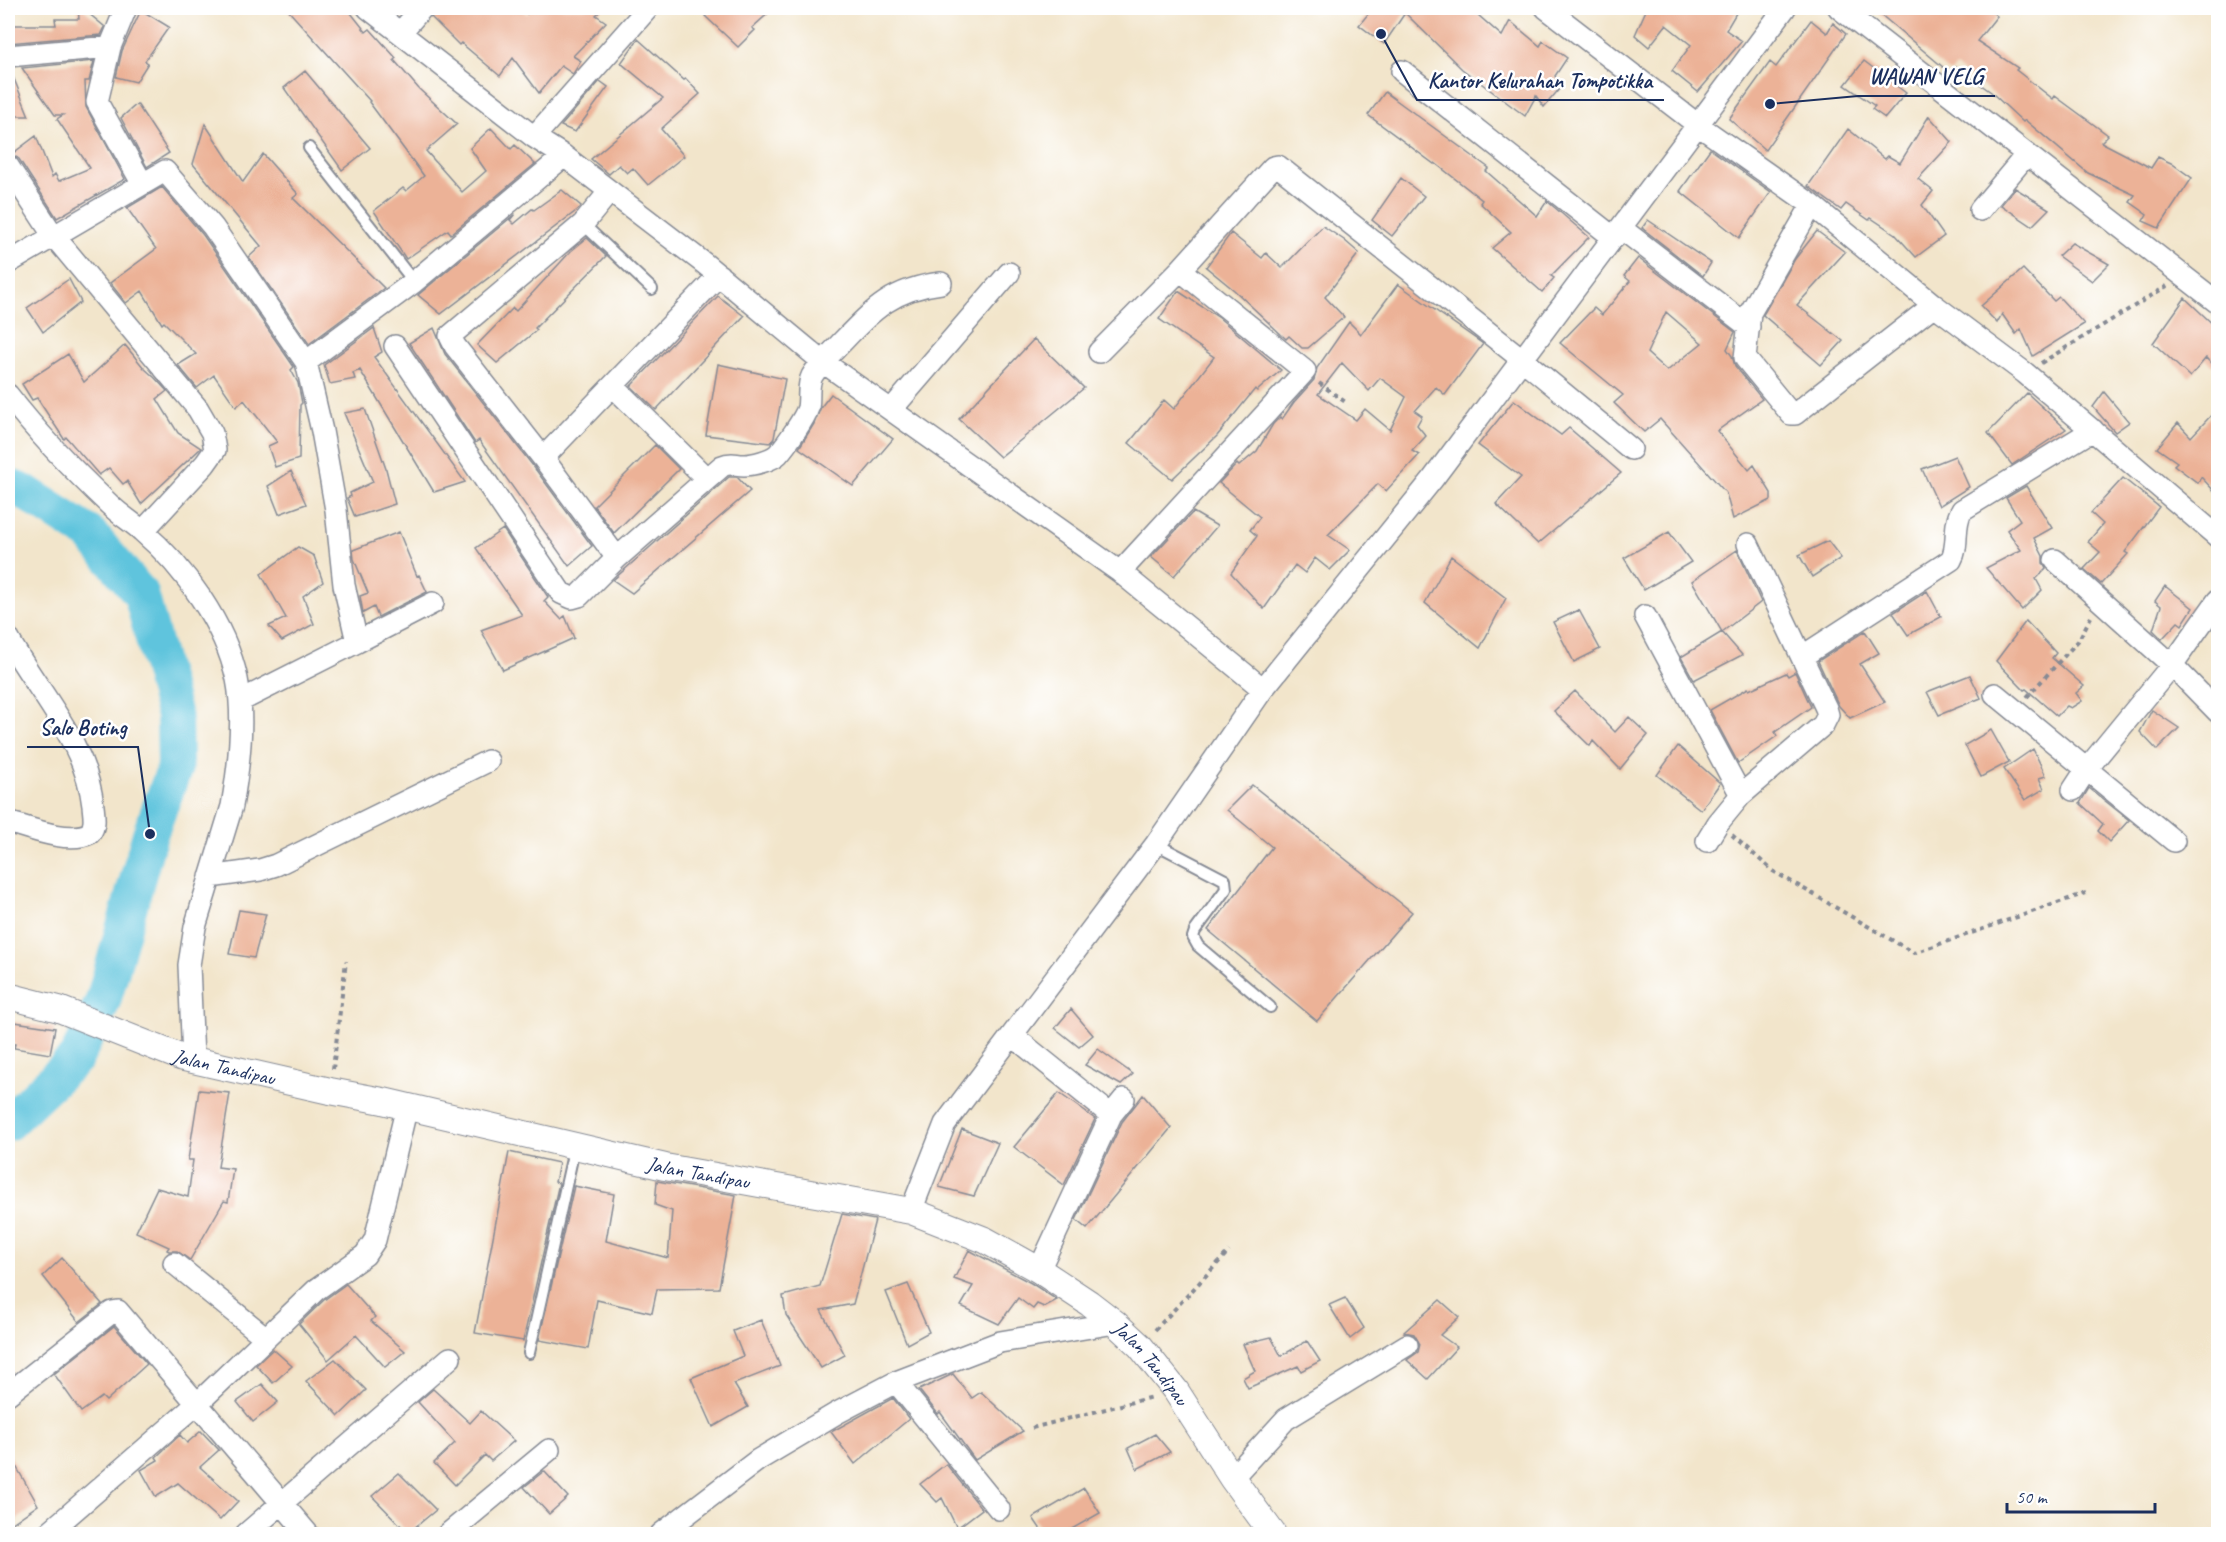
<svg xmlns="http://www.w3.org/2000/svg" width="2226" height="1542" viewBox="0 0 2226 1542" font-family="Caveat,sans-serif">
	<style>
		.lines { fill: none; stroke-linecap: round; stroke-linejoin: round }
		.river { stroke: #5fc4dd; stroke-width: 36 }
		.building { fill: #ecb297; fill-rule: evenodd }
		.service-casing { stroke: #868a94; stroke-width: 14 }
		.minor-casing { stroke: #868a94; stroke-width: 24 }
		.tertiary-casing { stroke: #868a94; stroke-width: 28 }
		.path { stroke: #868a94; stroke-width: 4; stroke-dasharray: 4.5 4.5; stroke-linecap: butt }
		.service { stroke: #fff; stroke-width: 10 }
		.minor { stroke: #fff; stroke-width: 21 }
		.tertiary { stroke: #fff; stroke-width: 26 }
		.labels { text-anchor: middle; stroke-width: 5; stroke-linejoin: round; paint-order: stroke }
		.street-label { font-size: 21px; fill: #1b2f5e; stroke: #fff }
		.leader { fill: none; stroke: #1b2f5e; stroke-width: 2 }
		.callout-dot { fill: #1b2f5e; stroke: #fff; stroke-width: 2 }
		.callout-label { font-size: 22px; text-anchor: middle; font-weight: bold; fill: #1b2f5e; stroke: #fff; stroke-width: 5; stroke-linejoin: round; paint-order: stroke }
	</style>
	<rect width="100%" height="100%" fill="#fff"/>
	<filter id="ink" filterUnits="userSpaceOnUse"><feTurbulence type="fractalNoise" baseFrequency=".0167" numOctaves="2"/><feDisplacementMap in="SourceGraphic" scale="12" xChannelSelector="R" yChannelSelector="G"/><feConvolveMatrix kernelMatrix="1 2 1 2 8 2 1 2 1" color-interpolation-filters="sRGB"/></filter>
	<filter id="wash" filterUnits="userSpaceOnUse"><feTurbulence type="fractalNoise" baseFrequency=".008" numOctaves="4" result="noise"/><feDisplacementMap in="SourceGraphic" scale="24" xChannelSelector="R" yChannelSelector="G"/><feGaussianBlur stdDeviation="1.35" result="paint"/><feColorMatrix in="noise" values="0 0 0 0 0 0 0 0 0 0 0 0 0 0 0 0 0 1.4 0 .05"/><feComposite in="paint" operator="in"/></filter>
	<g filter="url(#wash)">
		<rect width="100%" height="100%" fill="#f2e5cb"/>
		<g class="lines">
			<path class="river" d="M8 486 26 493 90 534 141 594 174 716 175 767 150 834 103 1001 76 1058 8 1123"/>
		</g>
		<g id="blocks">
			<path class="building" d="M78 8H82L105 27 101 35 8 43V25H56L55 19H79Z
				M286 8H347L366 32 370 29 396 58 394 60 419 89 457 124 426 151 462 192 486 171 470 148 491 128 511 149 515 145 535 164 451 234 448 230 406 259 374 211 403 188 406 191 424 176 369 102 370 101Z
				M437 8H519L527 14 533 8H604L596 15 606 22 573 56 581 61 573 74 561 66 539 93 513 58 500 76 461 43 459 45 431 17Z
				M713 8H774L752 28 755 30 738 47 705 16Z
				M1373 8H1470L1502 36 1510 21 1540 46 1543 41 1567 58 1555 76 1561 87 1544 107 1536 96 1525 116 1462 69 1405 13 1384 44 1359 25Z
				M1647 8H1739L1726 30 1742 41 1698 92 1672 71 1691 45 1666 25 1649 47 1635 35Z
				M1873 8H1987L1997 16 1977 41 2018 68 2016 70 2053 99 2055 96 2108 135 2101 142 2151 168 2158 157 2171 163 2192 178 2159 228 2143 221 2147 214 2130 202 2135 195 2088 173 2025 120 2023 122 1991 92 1956 67 1950 73Z
				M141 10 169 27 145 61 148 63 136 82 116 77 122 51Z
				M1811 20 1827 33 1833 23 1846 34 1765 150 1729 119 1770 62 1776 67Z
				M638 39 684 80 686 79 700 94 661 129 684 156 648 185 633 168 627 173 619 165 609 174 591 159 663 98 621 63Z
				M94 61 89 81H85L86 107 125 179 57 218 19 159 12 154 36 136 52 177 55 174 59 181 90 168 57 119 63 115H55L22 68Z
				M1864 61 1906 93 1885 118 1872 109 1875 106 1845 85Z
				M8 68 10 69 29 116H8Z
				M305 71 370 148 342 170 284 88Z
				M600 81 608 87 575 132 561 126Z
				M1385 92 1489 168 1486 171 1537 216 1547 201 1589 237 1551 276 1554 278 1542 292 1492 248 1511 232 1480 203 1482 200 1435 163 1434 164 1368 115Z
				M137 104 169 153 147 167 121 118Z
				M1929 116 1952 142 1918 179 1933 191 1922 205 1944 236 1916 257 1895 234 1871 218 1869 220 1846 204 1841 210 1808 186 1848 129 1885 159 1888 156 1900 163Z
				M205 124 243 182 263 154 298 194 293 198 384 288 309 344 249 257 261 246 193 164Z
				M1710 149 1771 192 1739 238 1680 191Z
				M1401 178 1424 196 1392 236 1372 220Z
				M162 187 203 235 294 367 291 370 298 383 302 403 300 405 299 459 275 467 268 446 277 442 244 400 236 407 214 375 197 388 178 365 196 354 164 322 162 324 142 291 126 303 110 283 156 249 127 208Z
				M2015 188 2049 209 2032 226 2001 205Z
				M562 190 581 206 580 208 441 314 418 295 515 214 510 220 514 224 532 209 534 210Z
				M1648 220 1711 263 1703 276 1642 228Z
				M1323 226 1344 240 1359 253 1325 297 1344 317 1308 348H1302L1289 336 1286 339 1234 290 1206 267 1231 233 1262 258 1266 253 1282 268Z
				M1817 231 1845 252 1797 305 1843 341 1821 365 1763 315 1795 259Z
				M587 238 606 256 535 328 537 330 497 363 477 345 513 308 516 311 571 251Z
				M2072 243 2109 264 2092 281 2058 256Z
				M1638 258 1735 332 1727 349 1732 356 1735 366 1762 399 1717 431 1749 470 1754 465 1771 493V500L1733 519 1726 493 1660 419 1644 432 1614 403 1623 395 1560 343 1594 308 1602 315 1630 281 1624 276ZM1666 312 1702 343 1667 371 1647 353Z
				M2023 269 2054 301 2059 297 2084 324 2033 356 2021 329 2016 334 2002 314 1997 323 1981 306Z
				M69 279 81 302 43 332 27 308Z
				M1398 284 1483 344 1445 395 1436 387 1415 411 1422 416 1417 425 1426 436 1412 451 1419 455 1386 491 1378 484 1328 535 1350 550 1330 570 1315 558 1305 573 1295 565 1264 609 1231 573 1257 536 1250 530 1260 517 1219 483 1237 464 1239 466 1257 451 1273 424 1280 417 1282 419 1294 402 1314 380 1317 368 1349 322 1361 334ZM1342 363 1369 391 1380 378 1406 397 1390 430 1365 409 1356 420 1318 394Z
				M1178 291 1218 317 1281 370 1257 391 1255 389 1217 436 1172 479 1129 443 1164 400 1174 409 1214 357 1159 319Z
				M718 296 744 316 656 410 631 386Z
				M2185 298 2218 329V371L2206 358 2190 377 2153 343Z
				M374 328 382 352 374 357 465 482 434 492 360 370 353 373 355 379 330 384 324 365Z
				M434 328 445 354 533 466 592 546 569 566 479 440 475 443 409 343Z
				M1034 339 1084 388 1000 457 959 419Z
				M125 345 144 368 155 378 167 391 157 399 178 433 201 448 141 504 127 481 123 484 109 468 99 475 66 437 64 439 37 398 32 400 22 384 68 354 84 382Z
				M718 364 785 379 774 438 771 443 706 435Z
				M2104 392 2129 422 2115 432 2093 407Z
				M2027 393 2066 429 2012 465 1988 433Z
				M831 394 893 439 853 486 799 448 814 424 821 407Z
				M1514 400 1561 435 1569 428 1621 473 1538 544 1496 504 1521 477 1478 445Z
				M2218 408V495L2201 477 2198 483 2174 465 2177 462 2157 448 2178 423 2191 437Z
				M365 409 386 469 395 504 355 517 347 498 351 496 350 493 373 482 344 413Z
				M655 445 679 469 614 533 594 506Z
				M1955 456 1969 487 1939 506 1922 469Z
				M291 471 306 504 279 514 268 486Z
				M729 477H737L750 491 632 593 613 580Z
				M2123 478 2159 507 2125 552 2128 554 2101 584 2084 569 2100 552 2088 542 2103 524 2091 513Z
				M2026 486 2052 528 2034 538 2043 556V563L2046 569 2036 579 2042 590 2022 610 1986 568 2021 550 2007 530 2020 520 2006 498Z
				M1193 512 1217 526 1174 576 1151 557Z
				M503 529 548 597 544 601 561 619 565 616 574 638 503 670 481 630 522 615 476 548Z
				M399 532 417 576 419 575 427 592 378 617 374 607 363 613 360 596 368 593 354 559 353 550Z
				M1669 532 1691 562 1644 590 1624 558Z
				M1828 541 1841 558 1812 577 1799 555Z
				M298 547 314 556 323 582 303 596 314 624 282 641 269 626 286 618 261 574Z
				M1737 550 1761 602 1722 632 1692 581Z
				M1451 556 1506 598 1480 648 1425 603Z
				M2165 586 2193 608 2182 625 2178 622 2162 639 2153 630 2161 606 2155 601Z
				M1927 591 1941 617 1908 635 1893 613Z
				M1579 610 1600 649 1574 662 1553 622Z
				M2026 621 2056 653 2052 658 2084 686 2076 693 2082 701 2071 708 2067 706 2057 716 2026 689 2024 690 1996 661Z
				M1865 631 1879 653 1860 664 1885 702 1850 718 1839 706 1818 661Z
				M1722 632 1742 655 1694 680 1681 657Z
				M1795 672 1811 707 1775 732 1777 736 1738 763 1710 710 1748 688 1749 690 1786 673 1788 676Z
				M1970 675 1981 698 1939 715 1927 692Z
				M1575 691 1615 732 1629 717 1648 735 1620 769 1593 741 1590 746 1554 711Z
				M2152 710 2179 728 2157 750 2140 732Z
				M1991 730 2009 762 1981 777 1965 745Z
				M1678 746 1720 783 1701 810 1657 775Z
				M2033 749 2046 776 2039 778 2044 789 2025 800 2004 769Z
				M1252 785 1412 912 1317 1021 1208 930 1272 847 1227 810Z
				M2089 788 2129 820 2109 842 2098 831 2103 824 2080 803Z
				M239 910 266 914 254 958 229 954Z
				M1071 1009 1093 1035 1079 1047 1055 1028Z
				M8 1021 55 1028 50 1054 14 1048 15 1044H8Z
				M1098 1049 1133 1074 1121 1085 1085 1065Z
				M199 1090 230 1093 218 1167 233 1169 228 1202 224 1201 190 1260 177 1251H169L167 1250 169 1247 136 1232 157 1188 188 1197 193 1160H188Z
				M1059 1093 1095 1119 1064 1185 1014 1147Z
				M1143 1095 1171 1128 1087 1229 1076 1220 1122 1122Z
				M962 1129 998 1143 974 1196 939 1187Z
				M509 1152 559 1163 555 1182 559 1183 523 1341 475 1333Z
				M657 1181 736 1195 719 1288 657 1289 652 1313 597 1300 588 1349 539 1340 574 1186 614 1194 606 1241 668 1258 672 1211 655 1205Z
				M842 1214 875 1220 853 1304 821 1310 845 1355 821 1368 786 1315 783 1296 820 1286Z
				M969 1250 1031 1283 1057 1300 1044 1307 1037 1304 1033 1309 1018 1298 999 1324 961 1306 973 1286 954 1279Z
				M62 1258 102 1304 79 1322 43 1276Z
				M346 1284 375 1317 371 1321 405 1351 385 1367 356 1335 328 1360 299 1324 324 1300Z
				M908 1284 929 1332 907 1344 886 1292Z
				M1345 1298 1364 1328 1350 1339 1329 1305Z
				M1440 1300 1459 1317 1440 1335 1457 1347 1428 1379 1407 1360 1418 1352 1420 1344 1414 1334 1404 1332Z
				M761 1320 780 1366 734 1384 748 1407 713 1427 691 1378 743 1356 733 1331Z
				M114 1326 147 1364 106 1401 102 1397 81 1412 54 1374Z
				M1271 1337 1281 1356 1307 1341 1320 1361 1301 1371 1298 1366 1248 1388 1243 1378 1255 1371 1243 1344Z
				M273 1349 292 1366 273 1383 256 1365Z
				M335 1359 366 1390 339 1416 306 1381Z
				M953 1374 972 1398 981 1392 1023 1431 975 1460 940 1412 938 1414 919 1390Z
				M262 1384 278 1402 253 1422 237 1402Z
				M433 1389 470 1423 481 1411 514 1441 491 1461 485 1455 455 1485 434 1463 455 1443 418 1402Z
				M893 1398 909 1419 855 1464 831 1432Z
				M201 1431 219 1450 200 1467 238 1501 220 1520 178 1483 156 1497 141 1470 158 1460 156 1457 180 1435 187 1443Z
				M1155 1434 1170 1452 1137 1469 1128 1448Z
				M8 1452 38 1505 8 1526Z
				M946 1464 982 1509 957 1528 942 1498 937 1502 920 1484Z
				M544 1471 568 1497 549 1514 524 1487Z
				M399 1473 436 1510 408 1533 372 1496Z
				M1084 1488 1100 1513 1063 1534H1044L1033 1518Z"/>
		</g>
	</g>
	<g filter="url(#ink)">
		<use href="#blocks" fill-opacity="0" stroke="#868a94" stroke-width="1.5"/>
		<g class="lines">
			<g class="service-casing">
				<path id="service" d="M309 148 414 282
					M583 224 652 289
					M1156 844 1225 880 1226 889 1195 931 1193 937 1198 946 1270 1007
					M529 1353 575 1145"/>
			</g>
			<g class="minor-casing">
				<path id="minor" d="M126 8 110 47 97 102 142 183
					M368 8 534 137 564 156 705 264 823 362 1120 572 1263 689
					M1546 8 1698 125 1812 205 1934 305 2025 373 2218 537
					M1839 8 2218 303
					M401 32 422 8
					M8 56 110 47
					M1402 71 1614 238
					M534 137 648 8
					M8 166 53 235 198 409 212 433 215 450 205 464 143 531
					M610 191 583 224 450 336 455 346 543 458 617 558 722 466C731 462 735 465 744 465 753 465 772 460 778 454 786 445 805 418 808 408 810 397 807 386 812 376 818 365 830 355 839 345 872 311 891 289 941 283
					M1812 205 1750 313 1745 358 1791 414H1795L1934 305
					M1980 210 2027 154
					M1622 229 1749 327
					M8 263 165 171 213 227 306 362 322 431 336 510 344 585 357 642 240 701
					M395 346 561 593 572 598 579 596 617 558
					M1099 352 1180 270 1273 167 1278 166 1523 360 1631 449
					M306 362 414 282 564 156
					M613 386 707 479
					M8 395C38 434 74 471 110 505 120 515 132 522 142 531 184 567 225 624 237 679 245 719 239 766 232 806L195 927 189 965 193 1059
					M892 409 1009 273
					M543 458 719 275
					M2055 560 2172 665 2218 712
					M1120 572 1305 371 1180 270
					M1645 616 1741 795 1823 725 1828 715 1826 708 1748 544
					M8 638C38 693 86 741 93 806 94 816 96 825 90 833 69 844 29 828 8 822
					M357 642 433 603
					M1803 656 1951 560C1960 545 1952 526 1962 510L2093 430
					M1995 694 2174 841
					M2073 790 2086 770 2172 665 2218 600
					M1707 841 1718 823 1741 795
					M210 877 260 870 276 865 488 761
					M1013 1036 1111 1115
					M911 1211 945 1124 1156 844 1263 689 1432 480 1785 8
					M174 1263 266 1338
					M1039 1270 1111 1115 1124 1099
					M896 1382 999 1509
					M8 1394 112 1312 118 1311 308 1534
					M1232 1478 1286 1419 1407 1345
					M47 1534 197 1404 316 1290 365 1255 375 1240 407 1106
					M246 1534 450 1358
					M448 1534 549 1450
					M661 1534 758 1460 837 1413 896 1382 1000 1342 1115 1323"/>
			</g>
			<g class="tertiary-casing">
				<g id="tertiary">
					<path id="s1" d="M8 996 59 1009 180 1057 330 1091 383 1101 665 1167 911 1211 985 1240 1039 1270 1089 1303 1115 1323 1140 1346 1176 1391 1232 1478 1273 1534"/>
				</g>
			</g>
			<path class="path" d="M2041 363 2167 286
				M1319 383 1348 404
				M2027 697 2078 641 2091 617
				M1732 835 1773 871 1914 953 2086 893
				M333 1069 346 961
				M1155 1330 1229 1251
				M1032 1428 1152 1397"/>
			<use href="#service" class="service"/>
			<use href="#minor" class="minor"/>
			<use href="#tertiary" class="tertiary"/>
		</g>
	</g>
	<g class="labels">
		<g class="street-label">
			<text dy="7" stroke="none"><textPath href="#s1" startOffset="228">Jalan Tandipau</textPath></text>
			<text dy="7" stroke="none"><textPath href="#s1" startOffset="714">Jalan Tandipau</textPath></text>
			<text dy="7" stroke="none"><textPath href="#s1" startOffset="1218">Jalan Tandipau</textPath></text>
		</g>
	</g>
	<path class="leader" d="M1770 104L1858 96H1995M1381 34L1417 100H1664M150 834L138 747H27"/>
	<g class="callout-dot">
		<circle cx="1770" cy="104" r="6"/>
		<circle cx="1381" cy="34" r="6"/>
		<circle cx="150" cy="834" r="6"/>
	</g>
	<g class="callout-label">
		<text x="1926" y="84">WAWAN VELG</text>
		<text x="1540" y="88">Kantor Kelurahan Tompotikka</text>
		<text x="83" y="735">Salo Boting</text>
	</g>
	<rect width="2226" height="1542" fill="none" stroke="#fff" stroke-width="30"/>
	<path d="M2007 1503v9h148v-9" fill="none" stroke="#1b2f5e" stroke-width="3"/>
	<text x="2016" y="1503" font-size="18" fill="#1b2f5e" stroke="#ffffff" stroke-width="4.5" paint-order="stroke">50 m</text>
</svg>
